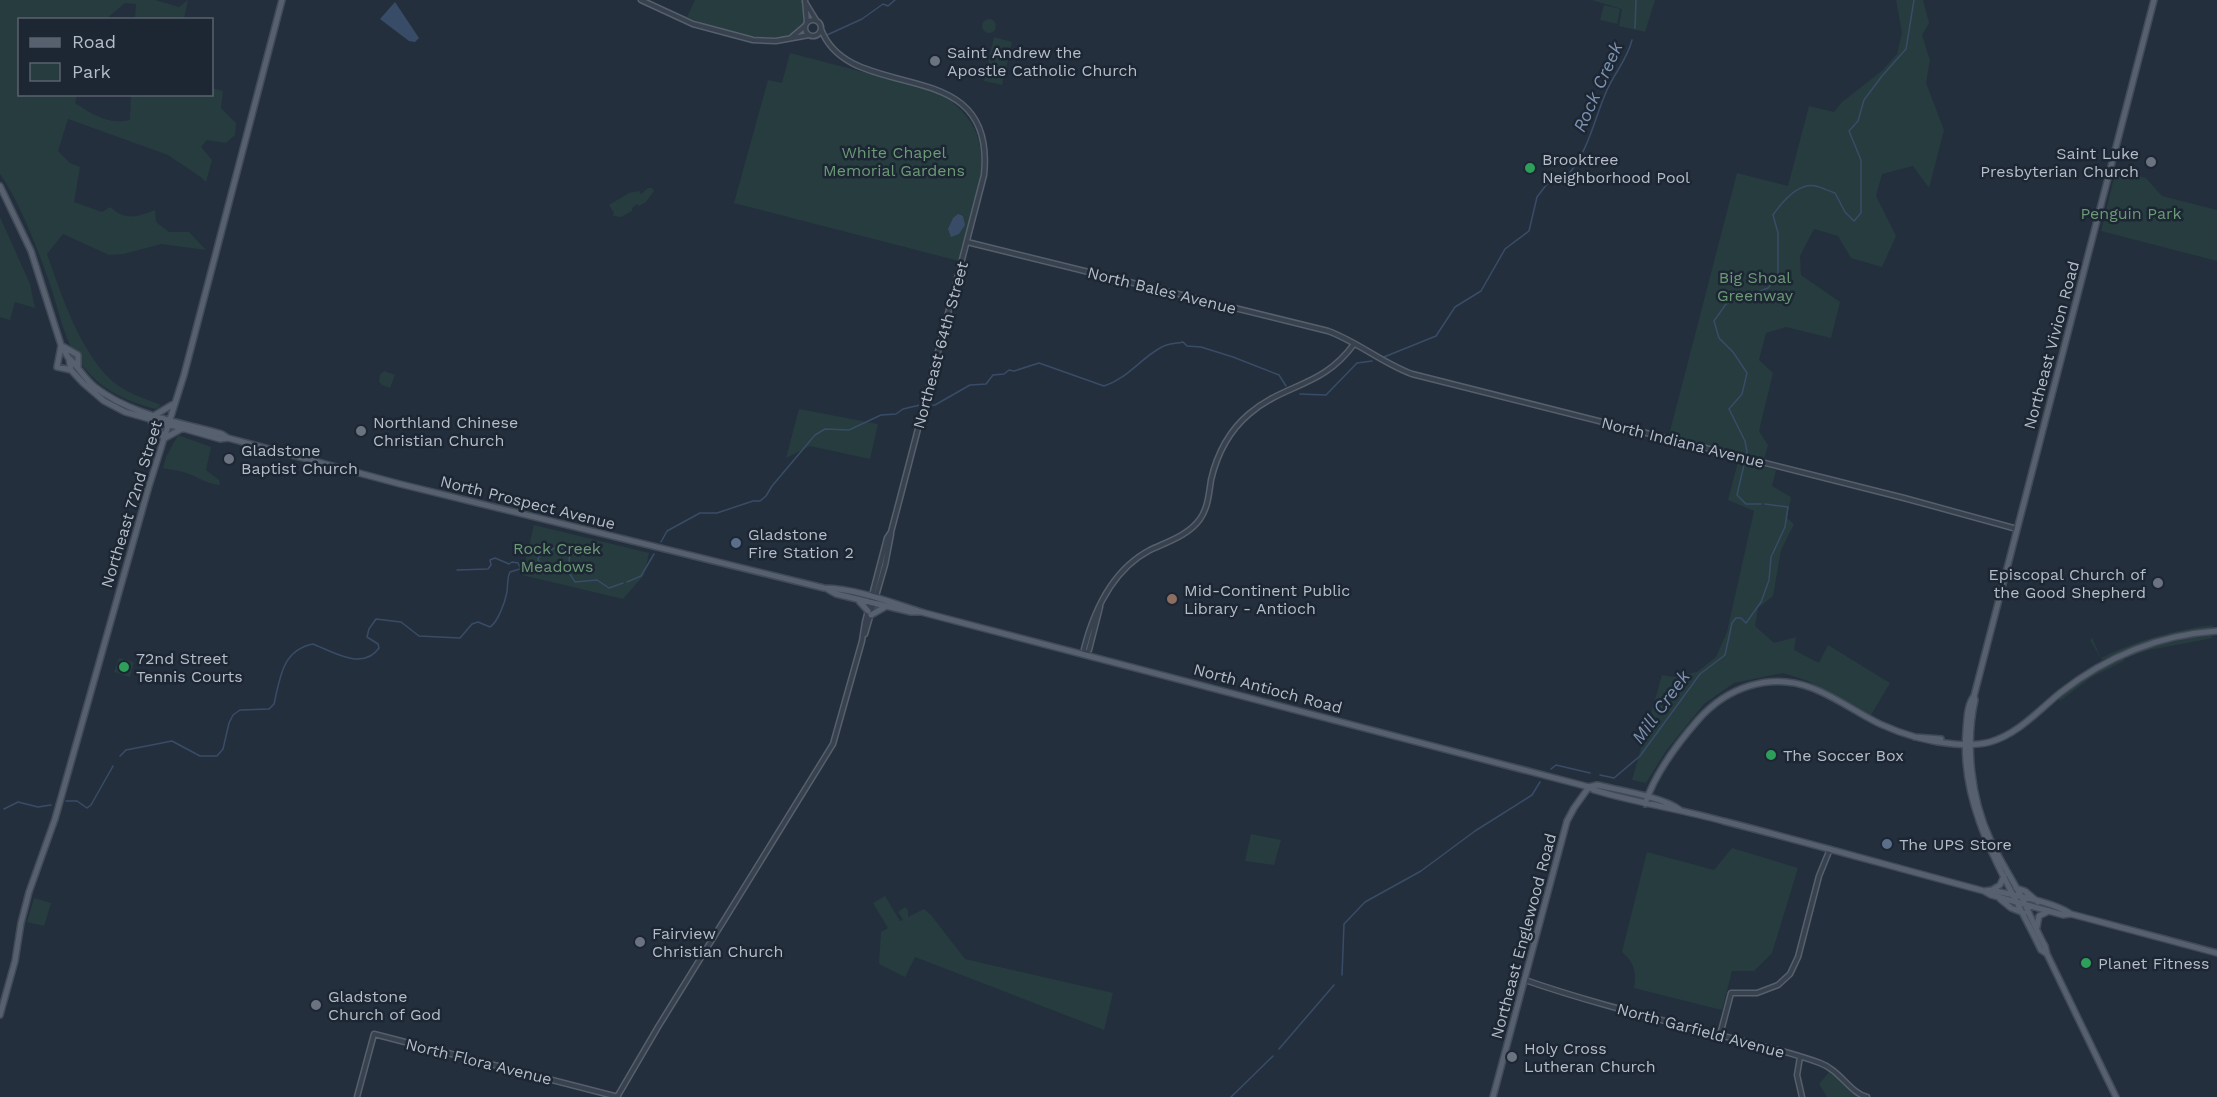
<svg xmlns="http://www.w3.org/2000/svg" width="2217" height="1097" viewBox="0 0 2217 1097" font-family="'Work Sans',sans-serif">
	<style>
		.green { fill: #263c3f }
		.water { fill: #394c67 }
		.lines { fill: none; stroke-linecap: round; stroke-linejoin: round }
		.stream { stroke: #394c67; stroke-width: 1.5 }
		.minor-casing { stroke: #565f6c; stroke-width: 7 }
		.major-casing { stroke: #414a57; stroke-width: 8 }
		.minor { stroke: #38414e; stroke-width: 4 }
		.major { stroke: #56606e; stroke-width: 5 }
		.worship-dot { fill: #6b7280; stroke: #1d2633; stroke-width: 2 }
		.leisure-dot { fill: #2e9e5b; stroke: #1d2633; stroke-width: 2 }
		.service-dot { fill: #5c6f8a; stroke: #1d2633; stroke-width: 2 }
		.education-dot { fill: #8d6e63; stroke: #1d2633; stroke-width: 2 }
		.labels { text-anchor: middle; stroke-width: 5; stroke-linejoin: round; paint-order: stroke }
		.poi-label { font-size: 16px; fill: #b4bcc9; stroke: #1d2633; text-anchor: start }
		.park-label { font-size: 16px; fill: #6b9a76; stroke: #1d2633 }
		.street-label { font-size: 16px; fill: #b4bcc9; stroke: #1d2633 }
		.water-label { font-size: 18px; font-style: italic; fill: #7c92b1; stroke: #1d2633 }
	</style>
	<rect width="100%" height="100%" fill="#242f3e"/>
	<path class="green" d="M0 0H155L179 7 188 0 184 19H135L136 4 125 3 106 19 20 20V94L77 95 75 103C93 115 109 125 130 120L131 95 212 94V88L223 91 221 108 236 123 235 135 226 143 207 140 201 147 212 160 206 182 202 178 168 155 68 119 58 151 70 163 80 167 74 202 102 212 110 207C125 221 138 217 155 210L156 222 169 232H189L206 250 161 244 124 254 109 255 63 234 47 254C62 296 77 344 108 377 121 391 143 398 161 405L156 409C115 399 83 379 67 338 61 323 57 306 52 290 40 255 21 204 0 174Z
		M695 0H802C803 7 807 15 804 23 791 54 710 27 687 17Z
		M1592 0H1655L1645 32 1619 26 1622 9Z
		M1896 0H1923L1929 23 1922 35 1930 60 1926 83 1944 130 1929 188 1913 166 1882 174 1876 196 1896 236 1882 267 1851 258 1838 236 1814 229 1800 256 1801 275 1840 302 1831 338 1786 327 1766 333 1759 360 1773 373 1759 431 1768 445 1762 466 1776 470 1772 486 1791 497 1787 518 1794 524 1781 550 1773 596 1758 608 1755 626 1774 643 1796 637 1794 650 1819 663 1828 645 1890 683 1871 715 1808 681 1783 673 1734 683 1704 704 1666 751 1646 783 1632 780 1662 675 1673 677 1697 672 1716 657 1727 632 1754 511 1728 500 1740 454 1669 435 1737 173 1788 186 1809 106 1834 112 1842 102 1883 70 1897 54 1902 33Z
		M1604 5 1620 9 1617 24 1600 20Z
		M982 26a7 7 0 1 1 14 0a7 7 0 1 1-14 0Z
		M994 37 1012 42 1002 85 984 81Z
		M790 53 936 91C1010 134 976 196 959 261L734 203 768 80 782 83Z
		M2116 170 2146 178 2162 196 2217 210V261L2101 231Z
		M648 188H652L654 191 646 202 639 206 637 204 632 208V211L621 217 613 216 614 213 609 205 629 193 639 191 641 194Z
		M0 217 30 284 35 308 15 302 10 320 0 317Z
		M384 371 395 375 390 388 382 385 379 381 380 375Z
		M799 409 878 424 870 459 810 446 786 458Z
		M178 435 211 447 206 470 219 480 220 485C205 484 196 475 183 472 177 470 170 470 163 468L166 457Z
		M534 525 649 553 644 575 623 599 522 575Z
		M2213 625 2212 628C2170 634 2140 643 2102 660L2090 640 2092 638 2101 658C2137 640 2173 630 2213 625Z
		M2210 635 2213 638 2149 650 2124 659V661L2092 677 2060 701 2059 699C2095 660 2160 642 2210 635Z
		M119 658 134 662 130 677 114 672Z
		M1251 834 1281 840 1274 865 1245 861Z
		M1732 848 1798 868 1772 953 1754 971H1732L1722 1010 1634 988C1637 973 1634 962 1622 952L1647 852 1714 870Z
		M885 896 900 921 903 920 898 912 905 907 908 910V917L924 909 931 915 965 959 1113 993 1104 1030 915 957 905 977 879 964 881 932 888 928 873 903Z
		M34 898 51 903 44 926 27 922Z
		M1829 1072C1840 1079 1848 1088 1858 1097H1827L1819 1084Z"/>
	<path class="water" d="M395 2 419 38 415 42 409 41 380 19Z
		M958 214 963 216 965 225 959 234 951 237 948 229 953 218Z"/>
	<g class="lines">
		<path class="stream" d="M1635 28 1636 0
			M827 35 862 19 883 4 888 6 895 0
			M1567 176C1589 151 1594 119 1607 90 1615 72 1627 60 1632 40
			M1384 357 1436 336 1455 307 1481 291 1505 249 1529 231 1537 197 1547 184 1560 182
			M1300 394 1326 395 1357 363 1372 361
			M929 406 935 405 970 385 986 384 993 375 1004 374 1009 370 1014 371 1039 363 1104 386C1127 379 1140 359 1160 348 1168 343 1175 344 1183 342L1187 346 1201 347 1233 357 1279 375 1286 386
			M1761 504H1746L1737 495 1747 452 1745 441 1729 409 1742 394 1747 373 1733 352 1719 338 1714 321 1726 304 1768 288 1778 277V233L1773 215C1782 202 1798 182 1816 186 1823 188 1829 191 1835 193L1845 212 1854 221 1861 213V160L1849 131 1858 121 1864 100 1882 76 1906 49 1914 0
			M661 542 667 531 700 513H717L753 501H760L766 496 772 486 815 435 825 429 849 430 881 415 896 414 903 409 920 405
			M457 570 488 569 491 565 490 560 495 558 509 564 512 562 518 563 521 569
			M627 582 641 576 654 554
			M120 756 126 750 172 741 200 756H217L223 749 229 723 233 715 240 710 269 709 274 704C280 678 282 650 313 644 333 652 363 671 379 648L378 644 367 637 369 629 376 619 401 622 419 636 460 638 472 624 478 622 490 627C498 622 505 602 507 592 508 584 507 578 510 572L520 569 530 573 545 571 547 568 538 560 539 556 557 547 570 550 569 563 566 568 575 582 597 580 609 588 623 583
			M1551 769 1556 765 1590 773
			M1600 775 1614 778 1640 756 1700 674 1725 655 1732 623 1736 618H1741L1746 623 1761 602 1769 580 1771 557 1785 527 1788 507 1765 504
			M66 801H77L87 808 91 805 113 766
			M4 809 18 802 38 807 51 805
			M1342 975 1344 924 1365 902 1421 871 1475 831 1532 795 1540 782
			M1279 1049 1334 985
			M1231 1097 1273 1056"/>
		<g class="minor-casing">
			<path id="minor" d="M641 0 693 24 753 40 776 41 809 35
				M805 0 807 22
				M805 2 816 20
				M805 28a8 8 0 1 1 16 0a8 8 0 1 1-16 0Z
				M792 37 805 26
				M967 242 1328 331C1358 342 1382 363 1412 374L1904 498 2017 529
				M865 634 885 565 891 534
				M1086 654 1089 650 1100 607
				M1085 655 1084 649C1094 610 1112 570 1150 550 1167 542 1189 535 1200 519 1208 508 1209 493 1211 480 1217 454 1229 431 1249 414 1285 383 1322 388 1354 344
				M1525 980C1588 1002 1654 1018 1719 1035 1752 1043 1787 1051 1820 1063 1840 1070 1850 1093 1867 1097
				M1720 1035 1731 993H1757L1778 985 1790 974 1798 957 1819 876 1830 849
				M1800 1057 1797 1075 1802 1097
				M357 1097 374 1034 618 1097
				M617 1097 658 1027 833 744 862 641 865 622 887 538 891 532 900 498 984 175C997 49 850 107 821 29"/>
		</g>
		<g class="major-casing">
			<path id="major" d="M0 186 31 251 61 345 69 359 71 370 83 383 104 401 125 412 220 439 228 438 400 484 824 588C859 589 892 603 925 613L1589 787 1594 790C1637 803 1680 809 1723 821 1810 843 1897 868 1984 891L1991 895 2063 915 2071 914 2217 953
				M61 346 57 367 71 370
				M64 347 78 355V368
				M70 359C79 368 85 379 95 387 131 415 179 422 222 434L228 438
				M155 415 175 403
				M151 421 159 429 164 439
				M165 438 183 428
				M827 589 836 594 911 612H919
				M859 601 868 611
				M871 615 885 607
				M1974 696 1975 700C1965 744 1971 798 1990 839 1999 859 2011 877 2021 896 2029 912 2036 930 2045 946L2047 954 2116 1097
				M1915 737 1941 739
				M1589 787 1597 785C1618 790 1664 797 1680 810
				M1645 804C1655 773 1677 744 1698 720 1727 687 1770 672 1812 688 1836 697 1857 713 1880 724 1904 735 1928 742 1954 744 1966 745 1979 745 1990 742 2018 734 2038 711 2060 693 2106 657 2158 635 2217 631
				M2016 888 2025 891 2038 902
				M1992 890 2000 885 2004 876
				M1984 891 1992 890C2015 896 2052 901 2071 914
				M2000 899 2011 908 2024 913
				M2037 927 2039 916 2049 911
				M2047 954 2041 950C2008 880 1959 812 1966 731 1967 719 1967 705 1974 696L2154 0
				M0 1015 15 961 21 923 29 892 55 819 149 486 184 375 282 0
				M1493 1097 1567 821 1574 808 1589 787"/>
		</g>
		<use href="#minor" class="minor"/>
		<use href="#major" class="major"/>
	</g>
	<g class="worship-dot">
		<circle cx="935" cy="61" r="6"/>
		<circle cx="2151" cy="162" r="6"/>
		<circle cx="361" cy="431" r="6"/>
		<circle cx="229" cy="459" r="6"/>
		<circle cx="2158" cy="583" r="6"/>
		<circle cx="640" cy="942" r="6"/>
		<circle cx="316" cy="1005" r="6"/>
		<circle cx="1512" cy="1057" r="6"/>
	</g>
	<g class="leisure-dot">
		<circle cx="1530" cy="168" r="6"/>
		<circle cx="124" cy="667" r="6"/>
		<circle cx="1771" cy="755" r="6"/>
		<circle cx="2086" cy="963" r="6"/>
	</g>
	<g class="service-dot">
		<circle cx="736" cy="543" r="6"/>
		<circle cx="1887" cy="844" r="6"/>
	</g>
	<circle class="education-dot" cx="1172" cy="599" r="6"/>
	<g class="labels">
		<g class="poi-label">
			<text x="947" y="58">Saint Andrew the<tspan x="947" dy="18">Apostle Catholic Church</tspan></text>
			<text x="2139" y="159" text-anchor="end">Saint Luke<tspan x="2139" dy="18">Presbyterian Church</tspan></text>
			<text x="1542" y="165">Brooktree<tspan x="1542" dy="18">Neighborhood Pool</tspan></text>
			<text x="373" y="428">Northland Chinese<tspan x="373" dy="18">Christian Church</tspan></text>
			<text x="241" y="456">Gladstone<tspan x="241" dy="18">Baptist Church</tspan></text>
			<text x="748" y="540">Gladstone<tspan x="748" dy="18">Fire Station 2</tspan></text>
			<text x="2146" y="580" text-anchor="end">Episcopal Church of<tspan x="2146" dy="18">the Good Shepherd</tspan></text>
			<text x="1184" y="596">Mid-Continent Public<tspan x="1184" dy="18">Library - Antioch</tspan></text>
			<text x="136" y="664">72nd Street<tspan x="136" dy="18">Tennis Courts</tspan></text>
			<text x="1783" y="761">The Soccer Box</text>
			<text x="1899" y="850">The UPS Store</text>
			<text x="652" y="939">Fairview<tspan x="652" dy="18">Christian Church</tspan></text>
			<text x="2098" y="969">Planet Fitness</text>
			<text x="328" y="1002">Gladstone<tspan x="328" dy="18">Church of God</tspan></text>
			<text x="1524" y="1054">Holy Cross<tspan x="1524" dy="18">Lutheran Church</tspan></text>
		</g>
		<g class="park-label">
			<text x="894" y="158">White Chapel<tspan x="894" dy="18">Memorial Gardens</tspan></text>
			<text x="2131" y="219">Penguin Park</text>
			<text x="1755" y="283">Big Shoal<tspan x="1755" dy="18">Greenway</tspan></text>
			<text x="557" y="554">Rock Creek<tspan x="557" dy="18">Meadows</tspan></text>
		</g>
		<g class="street-label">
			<text transform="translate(1162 290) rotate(14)" y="6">North Bales Avenue</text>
			<text transform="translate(940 345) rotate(-75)" y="6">Northeast 64th Street</text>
			<text transform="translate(2051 345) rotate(-75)" y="6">Northeast Vivion Road</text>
			<text transform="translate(1683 442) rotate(14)" y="6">North Indiana Avenue</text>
			<text transform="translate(528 502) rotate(14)" y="6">North Prospect Avenue</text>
			<text transform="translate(131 504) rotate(-73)" y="6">Northeast 72nd Street</text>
			<text transform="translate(1268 688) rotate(15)" y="6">North Antioch Road</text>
			<text transform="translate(1523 936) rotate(-75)" y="6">Northeast Englewood Road</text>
			<text transform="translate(1701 1030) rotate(15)" y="6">North Garfield Avenue</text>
			<text transform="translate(479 1061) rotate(14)" y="6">North Flora Avenue</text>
		</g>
		<g class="water-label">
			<text transform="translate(1598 87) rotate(-66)" y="6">Rock Creek</text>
			<text transform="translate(1661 707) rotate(-54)" y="6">Mill Creek</text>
		</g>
	</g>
	<rect x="18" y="18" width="195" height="78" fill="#1d2633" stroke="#59626f" stroke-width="1.5"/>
	<rect x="30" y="38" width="30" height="9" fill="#56606e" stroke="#59626f" stroke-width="1.5"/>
	<text x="72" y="48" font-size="18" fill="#b4bcc9">Road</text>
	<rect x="30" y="63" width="30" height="18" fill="#263c3f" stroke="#59626f" stroke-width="1.5"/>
	<text x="72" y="78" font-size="18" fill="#b4bcc9">Park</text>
</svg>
